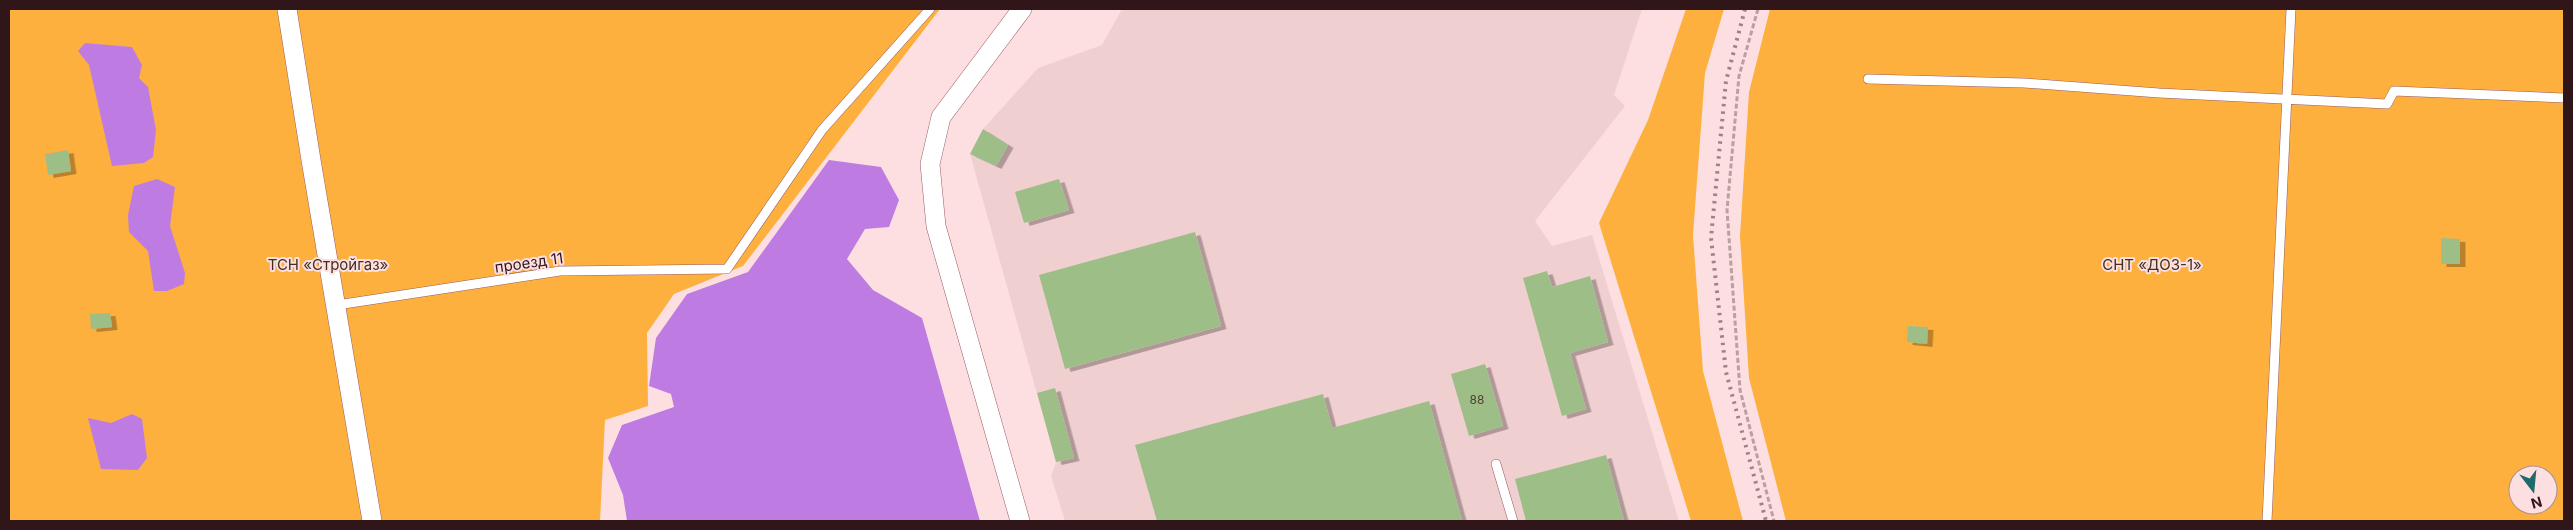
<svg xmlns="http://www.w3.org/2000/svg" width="2573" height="530" viewBox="0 0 2573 530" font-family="Inter,sans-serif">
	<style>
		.built { fill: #f0cfd1 }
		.green { fill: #fdb03e; fill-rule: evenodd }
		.water { fill: #be7ce3 }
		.building { fill: #9ebe87; filter: url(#shadow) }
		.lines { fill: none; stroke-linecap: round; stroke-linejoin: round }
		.service-casing { stroke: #9a5b62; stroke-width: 10 }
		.minor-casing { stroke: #9a5b62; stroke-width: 20 }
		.path { stroke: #bb9fa2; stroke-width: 3; stroke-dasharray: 5 2.5; stroke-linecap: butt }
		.service { stroke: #fff; stroke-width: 9 }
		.minor { stroke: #fff; stroke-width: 19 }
		.rail { stroke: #9e8285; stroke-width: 4; stroke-dasharray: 2.5 5; stroke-linecap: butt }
		.labels { text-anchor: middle; stroke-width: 4; stroke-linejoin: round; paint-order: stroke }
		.number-label { font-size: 12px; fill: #4c4034 }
		.street-label { font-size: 15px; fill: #301619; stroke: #fddfe2 }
		.park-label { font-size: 15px; fill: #40311e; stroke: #fddfe2 }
	</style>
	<defs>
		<filter id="shadow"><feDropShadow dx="5.5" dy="3" stdDeviation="0" flood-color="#0004"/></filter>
	</defs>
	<rect width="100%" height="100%" fill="#fddfe2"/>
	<path class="built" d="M1122 9H1642L1614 95 1625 106 1535 221 1552 246 1592 235 1679 521H1065L1051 476 1056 462 970 154 983 129 1038 68 1102 45Z"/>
	<path class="green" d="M9 9H940L743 266 674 294 647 333 648 406 605 420 600 521H9Z
		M1686 9H1724L1705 73 1693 235 1703 371 1743 521H1691L1599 223 1648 120Z
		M1770 9H2564V521H1786L1749 378 1740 236 1749 92ZM2518 475H2548V505H2518Z"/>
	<path class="water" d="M85 43 132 47 142 65 139 78 148 87 156 130 153 157 144 163 112 166 89 65 78 51Z
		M829 160 881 167 899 200 889 227 865 229 847 259 873 290 922 318 980 521H627L623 495 608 458 622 425 674 407 671 394 649 386 656 338 687 294 748 272Z
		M157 179 175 187 170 226 185 273 184 284 167 291H154L148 251 129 232 128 215 134 186Z
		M132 414 142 419 147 458 138 470 101 469 88 418 111 423Z"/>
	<path class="building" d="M983 129 1008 145 996 166 970 154Z
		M68 150 71 171 48 175 45 154Z
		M1059 179 1069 210 1024 223 1015 192Z
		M1195 232 1221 326 1065 369 1039 275Z
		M2441 238 2460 239V264H2441Z
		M1547 271 1552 287 1590 276 1608 342 1570 353 1586 409 1562 416 1523 278Z
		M110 313 112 327 91 329 90 314Z
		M1908 326 1928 327 1927 344 1907 342Z
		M1485 364 1503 426 1469 436 1451 374Z
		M1055 388 1074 458 1056 462 1037 393Z
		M1323 394 1332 428 1429 401 1462 521H1157L1135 445Z
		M1606 455 1624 521H1526L1515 479Z"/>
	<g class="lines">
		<g class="service-casing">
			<path id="service" d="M1868 79 2024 83 2159 93 2387 104 2394 91 2564 98
				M337 305 560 271 727 269 822 130 930 9
				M1496 464 1513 521
				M2267 521 2291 9"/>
		</g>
		<g class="minor-casing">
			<path id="minor" d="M287 9 311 160 372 521
				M1020 521 936 226 930 164 941 117 1022 9"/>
		</g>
		<path class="path" d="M1758 9 1739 76 1727 210 1740 390 1774 521"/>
		<use href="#service" class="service"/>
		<use href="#minor" class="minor"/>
		<path class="rail" d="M1745 9 1726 81 1711 238 1726 372 1766 521"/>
	</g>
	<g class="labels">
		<g class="number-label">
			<text x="1477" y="404">88</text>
		</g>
		<g class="street-label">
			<text transform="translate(529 263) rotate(-8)" y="5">проезд 11</text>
		</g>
		<g class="park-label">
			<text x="328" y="270">ТСН «Стройгаз»</text>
			<text x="2152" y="270">СНТ «ДОЗ-1»</text>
		</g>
	</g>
	<rect width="2573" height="530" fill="none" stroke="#301619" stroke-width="20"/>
	<g transform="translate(2533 490) rotate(164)"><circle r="24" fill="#fddfe2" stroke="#ab8f92"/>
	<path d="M0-4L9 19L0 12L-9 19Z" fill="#1f6b69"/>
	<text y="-8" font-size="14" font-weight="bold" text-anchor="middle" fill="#301619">N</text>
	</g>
</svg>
